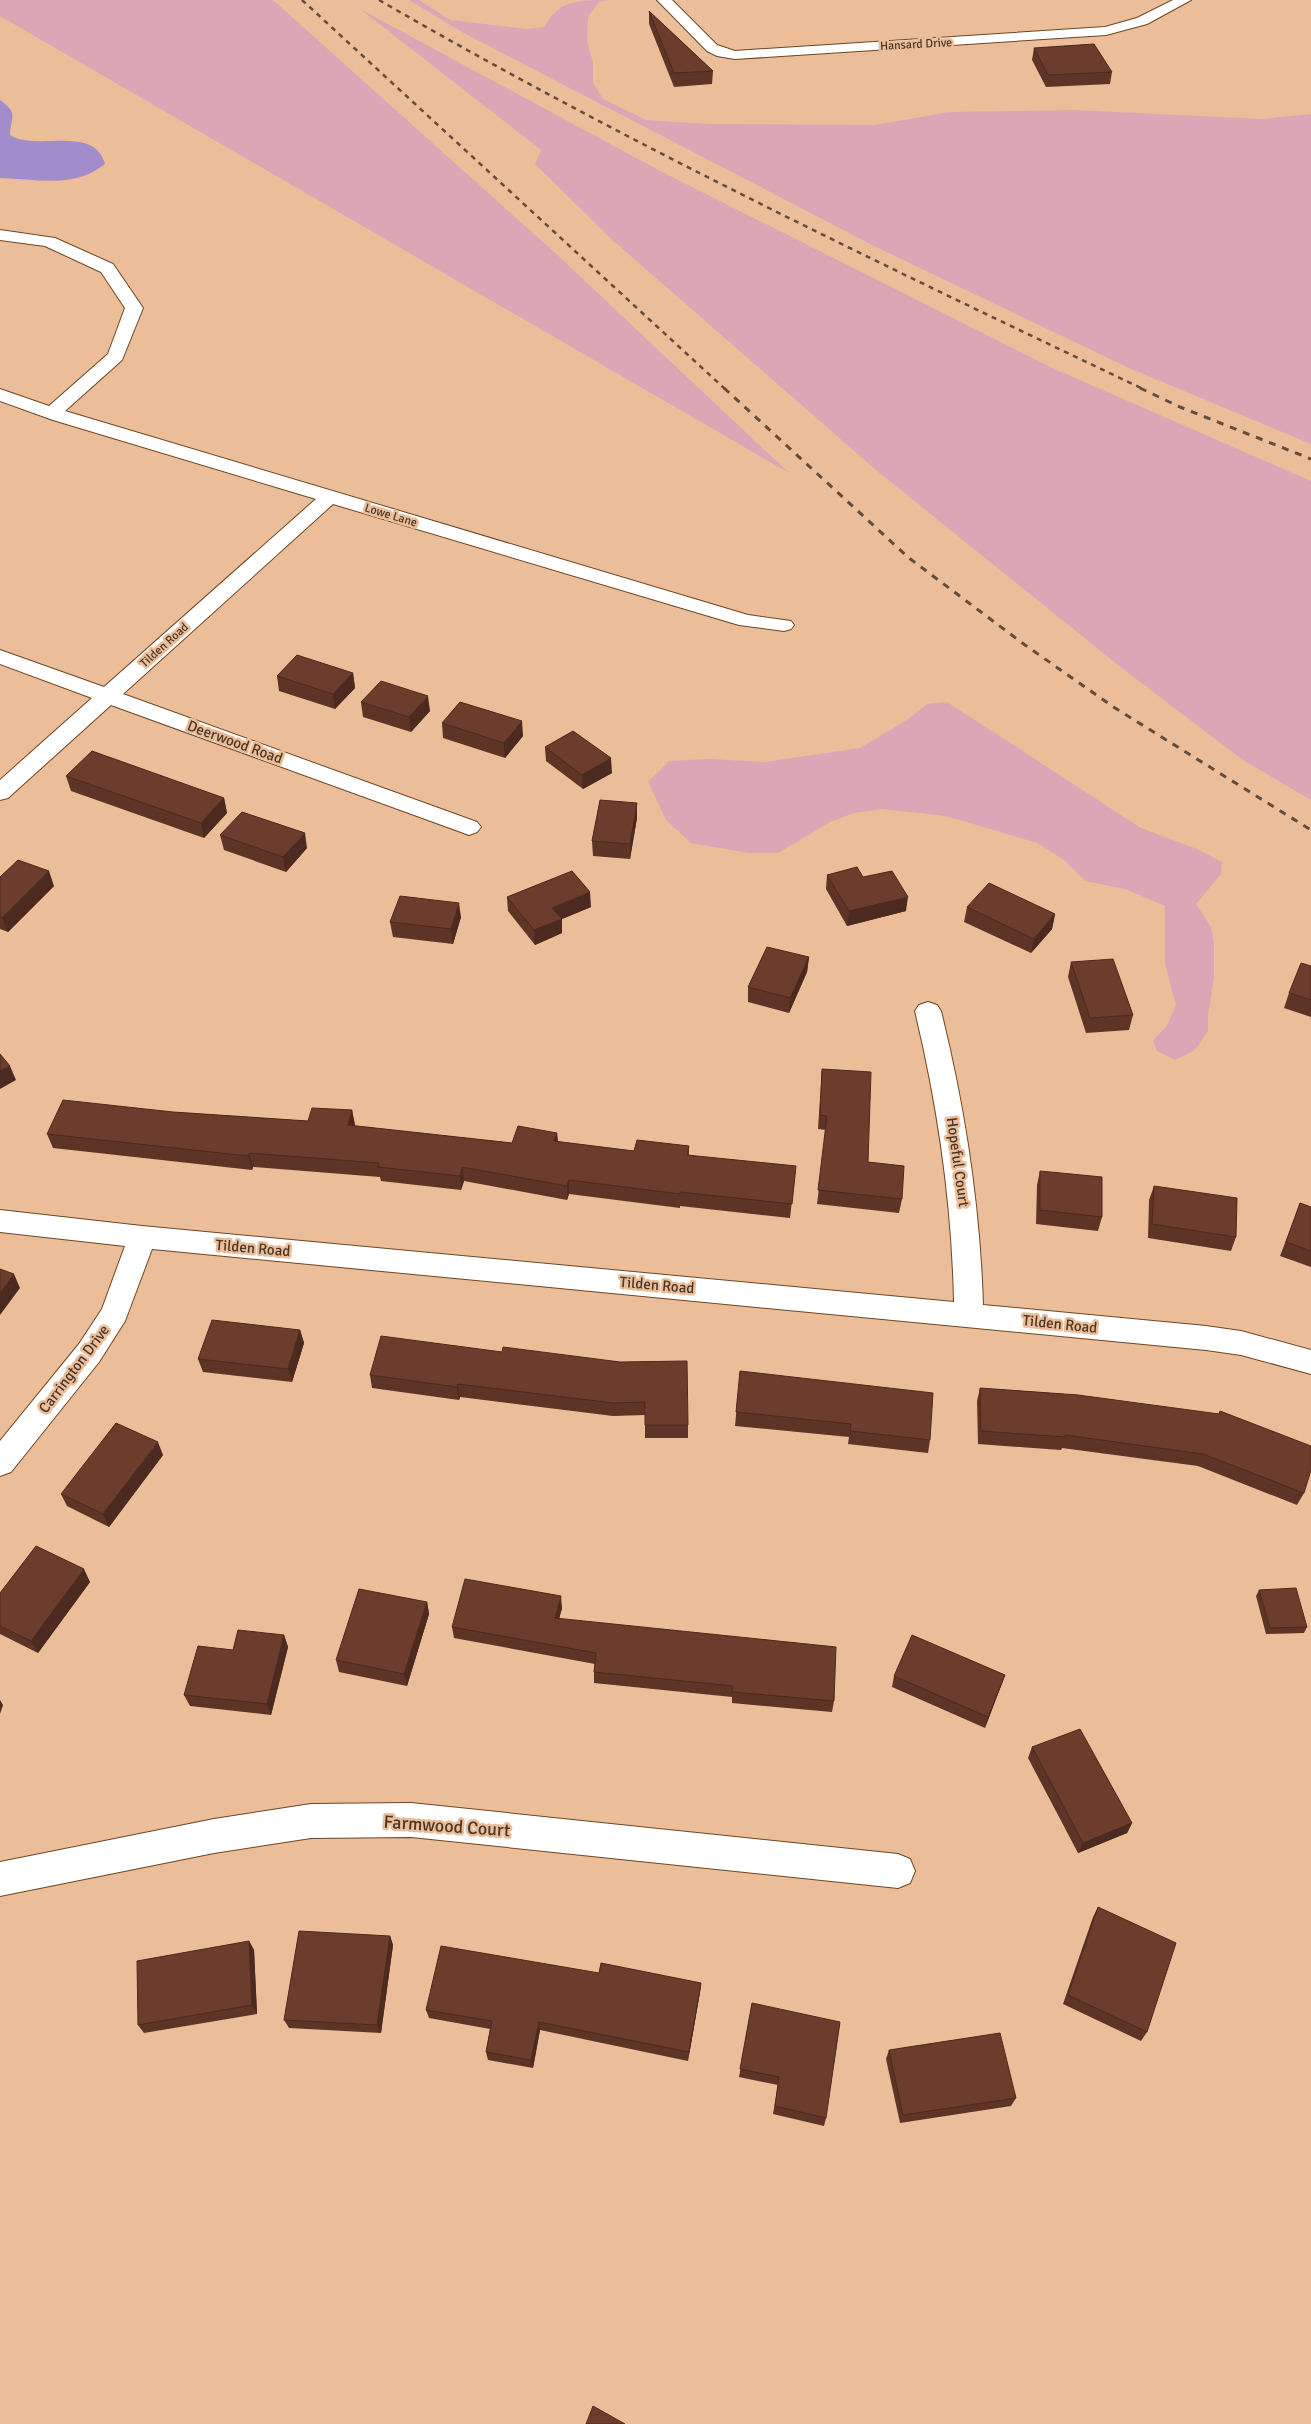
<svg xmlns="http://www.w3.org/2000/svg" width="1311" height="2424" viewBox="0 0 1311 2424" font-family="Signika,sans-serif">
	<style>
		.green { fill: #dca6b6 }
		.water { fill: #a28ccc }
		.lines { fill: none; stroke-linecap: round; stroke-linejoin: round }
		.minor-casing { stroke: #6d4624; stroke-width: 2 }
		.minor { fill: #fff; fill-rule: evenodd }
		.rail-far1 { stroke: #644d3a; stroke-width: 2.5; stroke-dasharray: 5 5; stroke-linecap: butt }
		.rail { stroke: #644d3a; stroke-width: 3; stroke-dasharray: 7 7; stroke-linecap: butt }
		.wall { fill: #5d3426 }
		.shaded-wall { fill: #4c2a1f }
		.building { fill: #6c3c2c; stroke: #4c2a1f }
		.labels { text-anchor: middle; stroke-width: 5; stroke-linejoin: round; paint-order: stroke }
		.far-street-label { font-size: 12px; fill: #493627; stroke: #ecbd99 }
		.street-label { font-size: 15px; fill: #493627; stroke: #ecbd99 }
		.near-street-label { font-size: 18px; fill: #493627; stroke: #ecbd99 }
	</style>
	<rect width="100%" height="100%" fill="#ecbd99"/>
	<path class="green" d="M0 0H273L553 251 789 473 0 16Z
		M409 0H419L450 20 527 29 545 27C557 0 580 0 609 0L599 2 588 17 587 39 593 63V83L603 99 646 120 710 124 875 125 949 112 1076 110 1261 119 1311 114V444L1129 368 874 246 462 32Z
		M360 9 664 173 1057 370 1311 481V800L1243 760 1123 669 876 470 609 237 535 164 541 150Z
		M947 702 1141 828 1197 849 1222 862 1221 874 1196 904 1211 927 1214 943V977L1208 1015V1031L1195 1050 1175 1060 1157 1051 1153 1040 1167 1026 1176 1005 1165 964V906L1125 889 1085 881 1064 860 1037 843 946 816 882 809 854 813 832 821 778 853H748L691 843 666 820 648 782 669 761 709 759 765 762 860 748 907 720 927 704Z"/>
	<path class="water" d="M0 100C19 114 11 115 10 135 36 152 94 124 105 164 74 189 38 179 0 178Z"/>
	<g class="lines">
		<g class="minor-casing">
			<path id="minor" d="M657 0H672L717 45 735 51 1105 27 1137 18 1173 0H1191L1147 24 1106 35 735 59 717 56 707 51Z
				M0 230 55 238 113 264 143 308 122 360 65 411 748 615 791 621 794 625 791 629 784 631 739 625 333 504 123 694 477 822 481 827 477 832 469 835 461 832 111 705 8 798 0 800V780L92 698 0 664V650L104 687 316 499 53 420 0 401V389L49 406 108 354 125 308 101 272 45 246 0 240Z
				M928 1002 937 1005 941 1011C965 1108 980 1205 983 1305L1206 1326 1241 1331 1311 1350V1374L1241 1355 1206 1350 152 1249 125 1321 99 1362 11 1472 0 1476V1441L79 1344 102 1309 125 1246 0 1232V1210L142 1226 954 1302C952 1203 938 1107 915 1011L919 1005Z
				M411 1803 898 1854 910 1859 915 1871 910 1883 898 1888 411 1837 311 1838 214 1853 0 1896V1862L214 1819 311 1804Z"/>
		</g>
		<use href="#minor" class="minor"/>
		<path class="rail-far1" d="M302 0 725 389
			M379 0C626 143 885 266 1143 389"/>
		<path class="rail" d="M724 388 909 558 1025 645 1115 708 1311 830
			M1140 388 1180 407 1311 459"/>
	</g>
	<path class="wall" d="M649 11 713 71 712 84 674 87 649 24Z
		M1034 48 1112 72 1110 84 1046 87 1032 60Z
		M353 673 355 688 335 709 279 691 277 676Z
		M361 702 430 711 411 732 363 717Z
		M442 723 523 736 505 758 443 738Z
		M545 747 612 773 583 789 546 761Z
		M66 776 224 798 227 813 204 838 71 791Z
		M637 818 630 859 593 856 592 841Z
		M220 835 307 848 286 872 224 850Z
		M827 875 863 877 906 911 847 926 826 889Z
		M0 877 54 886 8 932 0 929Z
		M507 897 591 907 562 919V933L535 945 508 911Z
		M967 907 1055 914 1052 929 1031 953 964 922Z
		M461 917 453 944 393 937 390 922Z
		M809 957 807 972 789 1013 748 1002V987Z
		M1071 962 1133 1015 1129 1030 1086 1033 1068 977Z
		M1311 966V1017L1284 1008 1289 993Z
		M822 1069 868 1162 902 1199 899 1213 817 1204 826 1130 818 1129Z
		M352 1110 355 1126 512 1143 557 1133 558 1142 634 1151 689 1146V1156L796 1166 790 1218 680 1206V1208L569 1194 567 1200 464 1181 461 1190 381 1181 380 1177 253 1167 252 1170 53 1148 47 1134 173 1112 308 1121Z
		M1040 1171 1102 1217 1098 1231 1036 1224 1037 1185Z
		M1154 1186 1236 1237 1231 1251 1148 1238 1149 1200Z
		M1300 1203 1311 1207V1267L1280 1256Z
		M300 1330 304 1343 292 1382 203 1372 198 1359Z
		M502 1352 620 1362 688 1425V1438H645V1415L613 1416 460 1397 459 1400 372 1388 370 1375Z
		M740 1371 930 1440 928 1453 848 1444 849 1437 735 1426Z
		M980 1388 1078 1395 1304 1493 1297 1505 1198 1466 1062 1448 1061 1450 978 1444 977 1401Z
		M163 1455 109 1527 67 1506 61 1494Z
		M90 1582 38 1653 0 1634V1593Z
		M1259 1590 1307 1627 1304 1633 1266 1634 1256 1596Z
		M427 1602 429 1614 407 1686 339 1672 336 1660Z
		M562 1608 559 1619 834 1701 832 1712 732 1703V1697L594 1683V1672L595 1664 454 1638 452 1627Z
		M284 1635 288 1647 271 1715 190 1706 184 1695 233 1650Z
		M1005 1675 985 1728 892 1687 894 1676Z
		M1032 1747 1132 1823 1127 1833 1078 1853 1028 1758Z
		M1098 1907 1147 2032 1141 2041 1063 2004 1093 1917Z
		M390 1936 393 1945 381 2033 289 2028 284 2020Z
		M249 1941 254 1950 257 2014 144 2033 138 2025Z
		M599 1973 701 1983 700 1992 688 2061 540 2030 533 2068 488 2060 486 2052 490 2029 429 2018 426 2010Z
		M752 2003 826 2118 824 2126 773 2114 778 2085 739 2077Z
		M889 2050 1016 2098 1011 2106 900 2123 886 2059Z"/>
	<path class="shaded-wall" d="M353 673 355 688 335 709 333 694Z
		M428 696 430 711 411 732 409 717Z
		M522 721 523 736 505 758 504 743Z
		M611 758 612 773 583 789 582 775Z
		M224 798 227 813 204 838 201 823Z
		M637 803V818L630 859V844Z
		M305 833 307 848 286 872 283 857Z
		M49 871 54 886 8 932 2 918Z
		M590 892 591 907 562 919V933L535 945 534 930 552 908Z
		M908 897 906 911 847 926 849 911Z
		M459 903 461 917 453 944 451 929Z
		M1055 914 1052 929 1031 953 1034 939Z
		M809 957 807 972 789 1013 790 998Z
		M10 1066 16 1080 0 1089V1071Z
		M352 1110 355 1125 351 1140 348 1125Z
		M557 1133 558 1147 554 1141Z
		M249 1153 253 1167 252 1170 248 1156Z
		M462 1167 464 1181 461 1190 460 1176Z
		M569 1180V1194L567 1200V1186Z
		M14 1274 20 1288 0 1315V1293Z
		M300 1330 304 1343 292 1382 288 1369Z
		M458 1384 460 1397 459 1400 457 1387Z
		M158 1442 163 1455 109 1527 103 1514Z
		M84 1569 90 1582 38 1653 31 1641Z
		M561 1596 562 1608 556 1630 555 1618Z
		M427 1602 429 1614 407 1686 404 1674Z
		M284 1635 288 1647 271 1715 267 1704Z
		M1005 1675 1001 1686 985 1728 988 1717Z
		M0 1700 3 1705 0 1714Z
		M1132 1823 1127 1833 1078 1853 1083 1843Z
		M390 1936 393 1945 381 2033 377 2025Z
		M249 1941 254 1950 257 2014 252 2005Z
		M701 1983 700 1992 688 2061 689 2052Z
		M539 2022 540 2030 533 2068 531 2060Z"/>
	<path class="building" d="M649 11 713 71 674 73Z
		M1094 44 1112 72 1048 75 1034 48Z
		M297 655 353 673 333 694 277 676Z
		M381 681 428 696 409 717 361 702Z
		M460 702 522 721 504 743 442 723Z
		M573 731 611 758 582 775 545 747Z
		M92 751 224 798 201 823 66 776Z
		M600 800 637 803 630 844 592 841Z
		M242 812 305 833 283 857 220 835Z
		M18 860 49 871 2 918 0 917V877Z
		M857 867 863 877 892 871 908 897 849 911 827 875Z
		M572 871 590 892 552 908 562 919 534 930 507 897Z
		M989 883 1055 914 1034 939 967 907Z
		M400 896 459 903 451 929 390 922Z
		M767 947 809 957 790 998 748 987Z
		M1113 959 1133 1015 1090 1018 1071 962Z
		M1301 963 1311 966V1000L1289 993Z
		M0 1054 10 1066 0 1071Z
		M822 1069 871 1072 868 1162 904 1166 902 1199 818 1190 827 1116 820 1115Z
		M63 1100 173 1112 308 1121 312 1108 352 1110 348 1125 512 1143 518 1126 557 1133 554 1141 634 1151 637 1140 689 1146 687 1155 796 1166 792 1204 680 1192V1194L569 1180 567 1186 462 1167 460 1176 378 1167 379 1163 249 1153 248 1156 47 1134Z
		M1040 1171 1102 1177V1217L1040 1210Z
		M1154 1186 1237 1198 1236 1237 1152 1224Z
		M1300 1203 1311 1207V1251L1286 1242Z
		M0 1269 14 1274 0 1293Z
		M212 1320 300 1330 288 1369 198 1359Z
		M381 1336 502 1352 503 1347 620 1362 687 1361 688 1425H645V1402L613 1403 458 1384 457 1387 370 1375Z
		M740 1371 933 1393 930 1440 850 1431 851 1424 736 1412Z
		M980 1388 1078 1395 1219 1414 1220 1411 1311 1446V1470L1304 1493 1203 1454 1065 1435V1437L981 1431Z
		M116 1423 158 1442 103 1514 61 1494Z
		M36 1546 84 1569 31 1641 0 1626V1593Z
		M465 1579 561 1596 555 1618 836 1647 834 1701 732 1692 733 1686 594 1672 596 1653 452 1627Z
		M1296 1588 1307 1627 1270 1628 1259 1590Z
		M359 1589 427 1602 404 1674 336 1660Z
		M238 1630 284 1635 267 1704 184 1695 198 1646 233 1650Z
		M912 1635 1005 1675 988 1717 894 1676Z
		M1080 1729 1132 1823 1083 1843 1032 1747Z
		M1098 1907 1176 1943 1147 2032 1068 1995Z
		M299 1931 390 1936 377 2025 284 2020Z
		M249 1941 252 2005 138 2025 137 1961Z
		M441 1946 599 1973 601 1963 701 1983 689 2052 539 2022 531 2060 486 2052 492 2021 426 2010Z
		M752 2003 840 2022 826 2118 775 2106 779 2077 740 2069Z
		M1000 2033 1016 2098 903 2115 889 2050Z
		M593 2406 625 2424H586Z"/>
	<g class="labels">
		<g class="far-street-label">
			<text transform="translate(916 44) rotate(-3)" y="4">Hansard Drive</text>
			<text transform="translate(391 515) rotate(17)" y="4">Lowe Lane</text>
			<text transform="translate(164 645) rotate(-42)" y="4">Tilden Road</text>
		</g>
		<g class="street-label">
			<text transform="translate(235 742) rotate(20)" y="5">Deerwood Road</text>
			<text transform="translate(958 1162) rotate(82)" y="5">Hopeful Court</text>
			<text transform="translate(253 1248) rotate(5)" y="5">Tilden Road</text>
			<text transform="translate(657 1285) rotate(5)" y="5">Tilden Road</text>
			<text transform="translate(1060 1324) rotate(6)" y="5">Tilden Road</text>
			<text transform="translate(74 1369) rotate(-53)" y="5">Carrington Drive</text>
		</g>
		<g class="near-street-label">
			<text transform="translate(447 1826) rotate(4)" y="6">Farmwood Court</text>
		</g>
	</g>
</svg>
